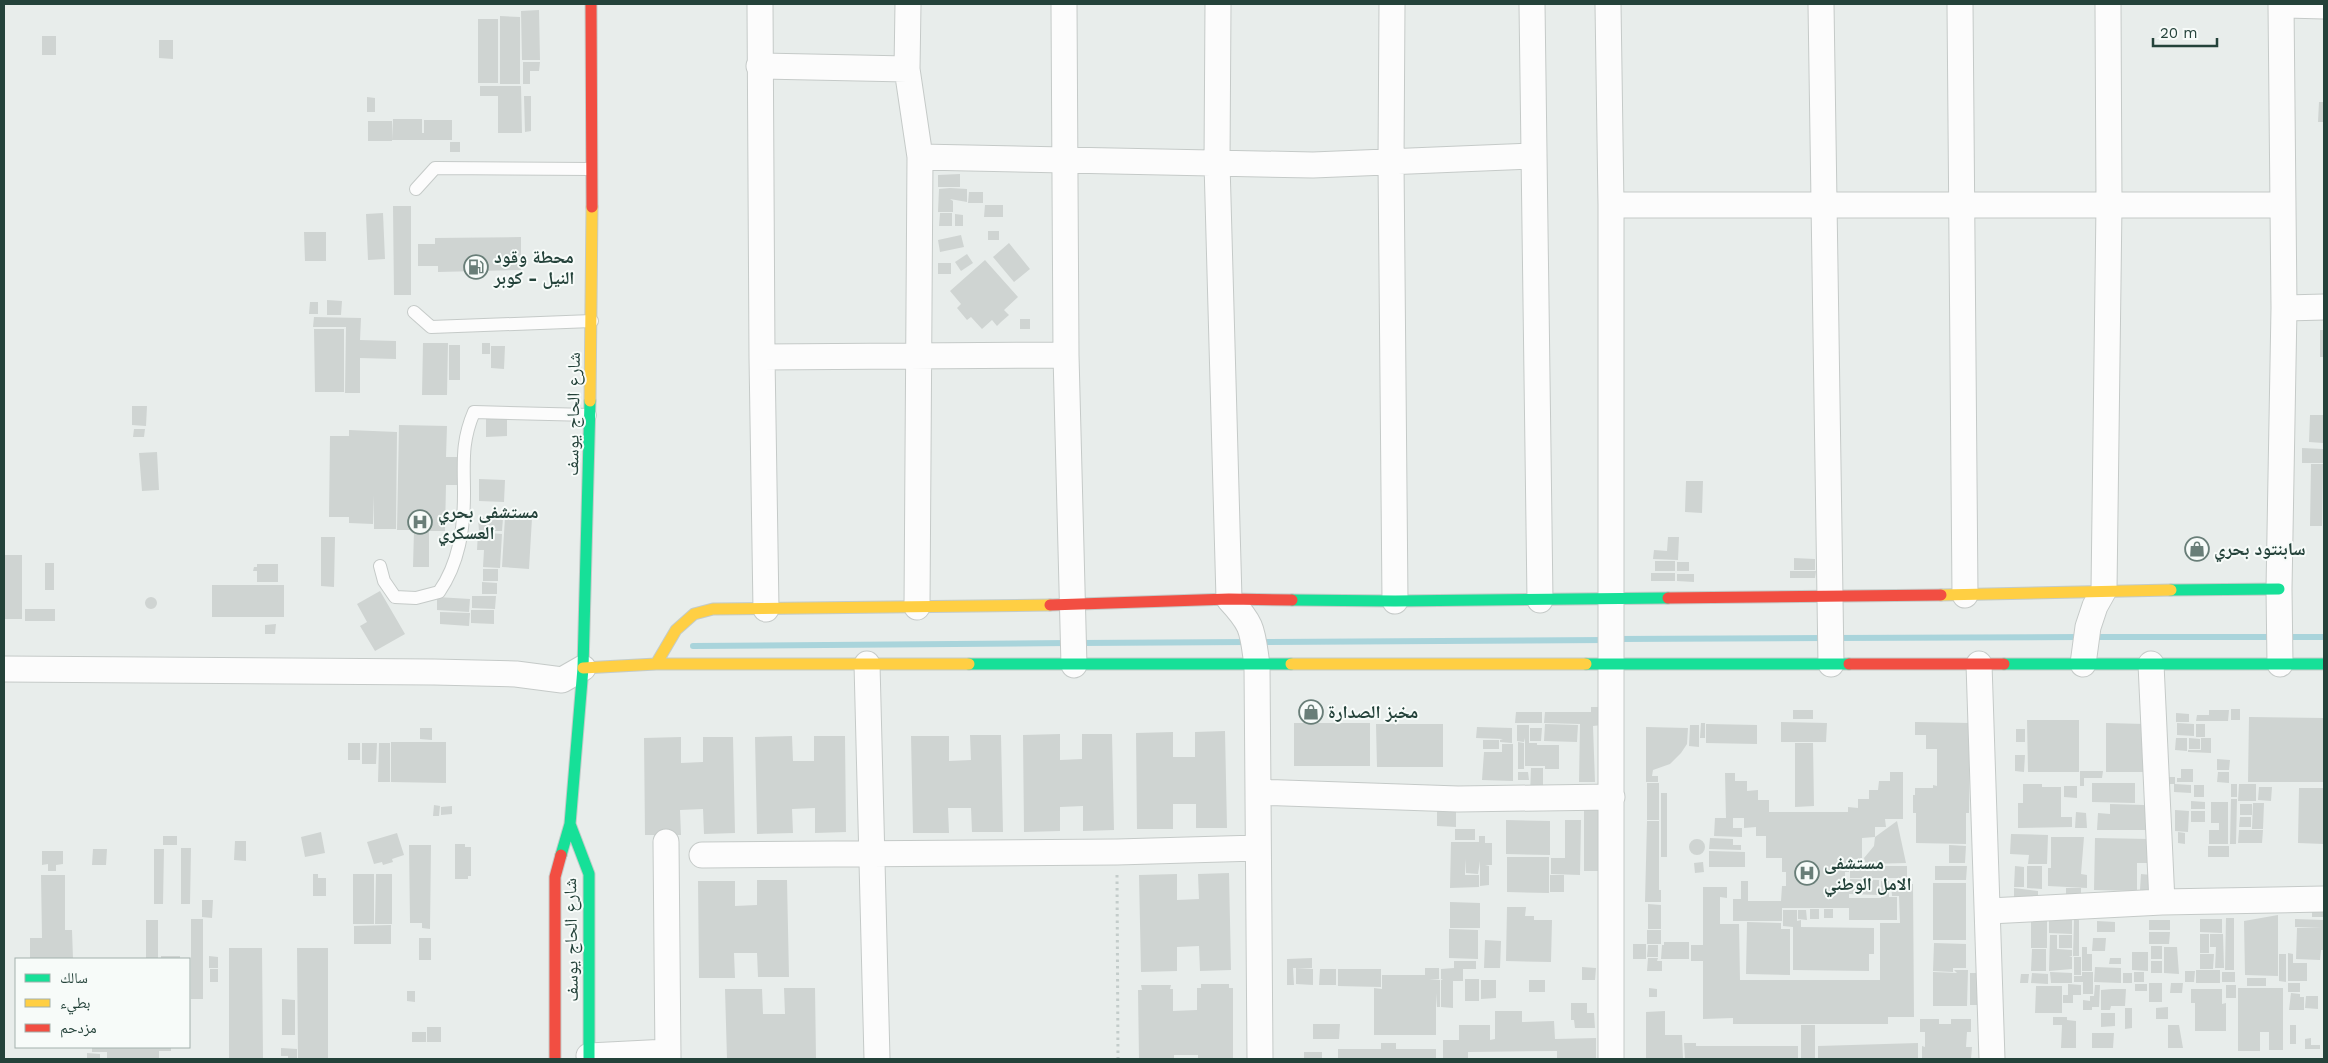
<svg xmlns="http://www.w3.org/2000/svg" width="2328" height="1063" viewBox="0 0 2328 1063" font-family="'Work Sans','Noto Naskh Arabic',sans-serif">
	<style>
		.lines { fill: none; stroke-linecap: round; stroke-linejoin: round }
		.stream { stroke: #a9d4db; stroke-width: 6 }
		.building { fill: #cfd4d2 }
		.lane-casing { stroke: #c5cac8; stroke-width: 14 }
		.street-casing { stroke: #c5cac8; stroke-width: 27 }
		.fast-casing { stroke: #c3cbc8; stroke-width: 13 }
		.slow-casing { stroke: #c3cbc8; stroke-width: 13 }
		.jam-casing { stroke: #c3cbc8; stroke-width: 13 }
		.path { stroke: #c3ccca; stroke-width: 3; stroke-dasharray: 2.5 4; stroke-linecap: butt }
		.lane { stroke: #fcfcfc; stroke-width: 12 }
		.street { stroke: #fcfcfc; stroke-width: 25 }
		.fast { stroke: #16e098; stroke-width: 11 }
		.slow { stroke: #ffcf43; stroke-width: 11 }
		.jam { stroke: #f24e42; stroke-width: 11 }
		.labels { text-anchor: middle; stroke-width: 4; stroke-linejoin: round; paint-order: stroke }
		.poi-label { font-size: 18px; font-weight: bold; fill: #24423a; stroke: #f7fbf9; text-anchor: start }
		.street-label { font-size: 18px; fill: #24423a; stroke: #f7fbf9 }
	</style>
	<rect width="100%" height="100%" fill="#e8edeb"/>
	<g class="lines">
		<path class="stream" d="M2092 637H2274
			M2284 637H2324
			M1834 638 2082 637
			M1617 639 1824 638
			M1259 642 1607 640
			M1079 643 1249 642
			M693 646 1069 643"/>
	</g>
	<path class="building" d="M539 10 540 60H522L521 11Z
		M500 16 520 17V84H500Z
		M478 19H498V83H478Z
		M42 36H56V55H42Z
		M159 40H173V59L159 58Z
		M523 62H540L539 71H530V84H523Z
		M480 86H521L522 133H498V96H480Z
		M524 96H531V131L525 132Z
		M367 97 375 98V112H367Z
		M2319 102H2324V122H2318Z
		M393 119H422V133H424V120H452V140H392Z
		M368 121H392V141H368Z
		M450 142H460V152H450Z
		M960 174V187H938V175Z
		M950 188 967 189V202L950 199 953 201V212H938L939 189Z
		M969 192H983V203H968Z
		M985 205H1003V217H984Z
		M393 206H411V295H394Z
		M383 213 385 259 368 260 366 214Z
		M940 213H952V226H939Z
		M955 214 963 215V226H955Z
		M988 231H999V240H988Z
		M304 232H326V261H305Z
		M961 235 964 247 940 252 938 240Z
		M521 237V270L438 272V266H418V244H435V238Z
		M1009 243 1030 269 1014 282 993 257Z
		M967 254 973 263 961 271 955 262Z
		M985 260 1018 297 1004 310 1009 315 1001 322 997 326 992 320 982 329 971 317 967 320 957 308 961 304 950 291Z
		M938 263H951V274H938Z
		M327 300 342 301 341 315H327Z
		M310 302H318V314H309Z
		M314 317 361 318 360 340 396 341V359L360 358V393H345L346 327H313Z
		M1020 319H1030V329H1020Z
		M314 329H344V392H315Z
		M2320 330H2324V357H2320Z
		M423 343H448L447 395H422Z
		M482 343H490V354H482Z
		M449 345H460V380H449Z
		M491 346H505L504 369 491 368Z
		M132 406H147L146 426 132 425Z
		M2310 415H2324L2323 443 2309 442Z
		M486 416H507V436L486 437Z
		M399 425 447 426 446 457H457V485H446L445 531H429V567H413L414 530H397Z
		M134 429H145L144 437H133Z
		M349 430 397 432 396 529H374V495L373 524 349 523V517H329L330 436H349Z
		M2302 448 2323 449V463H2302Z
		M157 452 159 490 142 491 139 453Z
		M2311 464H2323L2322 526H2310Z
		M479 479 505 480 504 502 479 501Z
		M1686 481H1703L1702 513 1685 512Z
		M505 517 532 518 529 569 502 567Z
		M478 518H503L502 531H479Z
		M478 532 502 534 500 568 483 567 484 550H477Z
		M321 537H335L334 587 321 586Z
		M1668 537H1679L1678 560 1653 559 1654 550 1667 551Z
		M4 555H22V619H4Z
		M1794 558 1815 559V570H1794Z
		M1655 561H1675V571H1655Z
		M1677 562H1689V571H1677Z
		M45 563H54V590H45Z
		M257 564H278V582H257V571H253L254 567H257Z
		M483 569H498V581H483Z
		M1790 571H1816L1815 578H1790Z
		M1651 573H1675V581H1651Z
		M1677 574H1694V582L1677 581Z
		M482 582 497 583V594H482Z
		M212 585H284V617H212Z
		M380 591 405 634 375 651 360 626 367 622 357 604Z
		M472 596H496L495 609 472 608Z
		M437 597 470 599 469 612 437 610Z
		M145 603a6 6 0 1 1 12 0a6 6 0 1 1-12 0Z
		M25 609H55V621H25Z
		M471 610H494V624L471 623Z
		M440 612 470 613 469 626 440 624Z
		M276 624 275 634H265V625Z
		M1591 707H1602V725L1593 726 1595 782H1579L1580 724 1544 723 1545 712H1591Z
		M2231 709H2240V720H2231Z
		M1793 710H1813V719H1793Z
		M2209 710H2229L2228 721H2196L2197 715H2209Z
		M1516 712H1542V723H1515Z
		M2176 713 2189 714V722H2176Z
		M2249 717 2324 718V782H2248Z
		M2027 720H2079V772H2028Z
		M1781 722 1827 723 1826 742H1781Z
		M1915 722 1970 723 1969 813H1966V844L1916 843V813H1913V795H1915V788H1933V785L1937 786V749H1926V735H1915Z
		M1294 723H1370V766H1294Z
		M1701 723H1705V738H1700Z
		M2106 723 2145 724 2144 772H2106Z
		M2177 723 2194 724V736L2177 735Z
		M1376 724H1443V767H1377Z
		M1545 724 1578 725 1577 742 1544 741Z
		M1706 724 1757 725V744L1706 743Z
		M2196 724H2205V737H2196Z
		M1517 725H1529V743H1537V745H1559V769H1545V766H1525V738L1524 742 1517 741Z
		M1690 725H1699V747L1689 746Z
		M1477 727 1512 728V743L1500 742V740L1503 739 1476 738Z
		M1646 727 1688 728 1687 744 1681 753 1670 764 1653 770 1652 776H1658V782H1646Z
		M420 728H432V740L420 739Z
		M1530 728H1542L1541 741H1530Z
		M2016 729H2025V742H2016Z
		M1225 731 1227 828H1196V804H1173V829H1137L1136 733 1173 732V757H1195V732Z
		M1060 734V760L1082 759V734H1112L1114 830 1083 831V806L1060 807V831L1024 832 1023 735Z
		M970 735H1001L1003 832H972L971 808H948L949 833H913L911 736H949V761L971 760Z
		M792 736 793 761H814V736H845L846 832 815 833V808L792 809 793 833 757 834 755 737Z
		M681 737V763L703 762V737H733L735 833 704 834 703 809 680 810 681 835H645L644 738Z
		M2176 738H2187V751L2175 750Z
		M2189 738 2200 739V749H2189Z
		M2201 738H2211V753L2188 752V750H2201Z
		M1483 740H1499V749H1483Z
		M391 742H446V783L391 782Z
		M1518 742 1524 743V769H1518Z
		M348 743H360V760H348Z
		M362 743H377L376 764H362Z
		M379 743H390V782H378Z
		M1795 743H1813L1814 806 1795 807Z
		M1502 744H1513V781L1482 780 1484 752H1502Z
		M2015 755H2025L2024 772 2015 771Z
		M2217 759 2230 760 2229 770H2217Z
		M1531 768H1543V795H1530Z
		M2181 769H2193V782H2177V778H2181Z
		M2080 771H2103L2102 778H2084V786H2080Z
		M1518 772H1528L1529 780H1518Z
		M1890 772H1903V819H1885L1886 827H1875V837L1862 838V859H1849V872H1845V884H1850V879L1879 880V895L1849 894V898H1881V881H1889V897H1897V920H1849V908H1782V921H1733V899H1741V881H1748V901H1781L1782 886H1786V872H1782V858H1766V836H1756V827L1744 828V818H1726L1725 773H1735V781H1747V791L1758 790V800H1769V812H1848V807L1858 808V799H1869V790H1878L1879 781H1890Z
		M2218 772H2229V783L2217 782Z
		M2165 777H2175V784L2191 785V793L2174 792V784H2165Z
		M1647 783H1659V820H1647Z
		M2092 783H2135V803L2092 802Z
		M2023 784H2042V787H2061V817H2072V827L2018 828V803H2023Z
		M2231 784H2237V797H2231Z
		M2239 784H2256V801H2238Z
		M2194 785H2204V797H2194Z
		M2064 786H2077V798L2064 797Z
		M2259 787H2272L2271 801 2258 800Z
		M2299 788H2324V844L2298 843Z
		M1661 793H1667V857H1661Z
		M2231 799H2237L2236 844H2230Z
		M2152 800 2153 830H2097L2098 813 2110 814V804L2144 805V801Z
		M2191 801 2205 802V809H2191Z
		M2211 802H2228V844H2209V830H2219V820V823H2211Z
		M2253 803H2264L2263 829H2252Z
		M2240 804H2252V815H2240Z
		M434 805 440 806 439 816H433Z
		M452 806V814L441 815V807Z
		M1437 809 1456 810V827L1437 826Z
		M1584 809H1601V871H1584Z
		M2175 810 2189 811 2188 832 2175 831Z
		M2191 811H2205V822H2191Z
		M2076 812 2086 813 2087 828H2075Z
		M2240 817H2251V827H2239Z
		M1715 818H1733V828H1742V837L1714 836Z
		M1506 820 1550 821V855L1506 854Z
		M1565 820H1581L1580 875 1551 874V858H1565Z
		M1647 821H1659V890H1661V902H1645Z
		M1897 821 1906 863 1866 864 1864 858 1874 846 1875 837Z
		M1455 829H1475V840H1455Z
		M2239 830H2263L2262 843H2238Z
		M321 832 325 853 305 857 301 837Z
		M2178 832 2185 833V844L2178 843Z
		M397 833 404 855 392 859 393 862 383 865 382 862 374 864 367 842Z
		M2011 834 2048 835 2047 864H2028L2029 855 2010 854Z
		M163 836H177V845H163Z
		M1479 836H1485V843H1492V865H1485L1489 866V885L1480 886V861L1478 874 1466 873 1465 859V875H1479V887L1450 888 1451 842H1479Z
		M2051 837H2084L2081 874 2087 875V888L2048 886V868H2051Z
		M1710 838 1733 839V845H1741V850L1709 849Z
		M2095 838 2149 839V863H2137V891L2094 890Z
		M1689 847a8 8 0 1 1 16 0a8 8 0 1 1-16 0Z
		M235 841H246V861L234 860Z
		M455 844H465V847H471V876H468V879H455Z
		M409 845H431L430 929 422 928V923H410Z
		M1949 845 1966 846 1965 863H1949Z
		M2208 846H2229V857H2208Z
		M181 848H191L190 904H181Z
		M93 849H107L106 865H92Z
		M154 849H164L163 904H154Z
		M42 851H63V864L56 865V871H48V864L42 865Z
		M1709 851 1745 852V867H1709Z
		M1507 857H1549V893L1507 892Z
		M1703 862 1704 872 1695 873 1694 863Z
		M1850 866H1907V878H1850Z
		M1935 866H1967L1966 880H1935Z
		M2015 866 2024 867V887H2014Z
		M2027 866H2042V889L2027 888Z
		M1229 873 1231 970 1200 971 1199 946 1177 947V971L1141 972 1139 875 1177 874V900L1199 899 1198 874Z
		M313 874H318V878H326V896H313Z
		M353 874H374V924H353Z
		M376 874H392V924H375Z
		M2141 874 2151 875 2150 890H2140Z
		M41 875H65V930H72L73 959H30V938H42Z
		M1550 875H1564V892H1550Z
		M757 880H787L789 977H758L757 953H734L735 978H699L698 881H735V906L757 905Z
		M1933 883H1966V940H1933Z
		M1891 884H1913L1914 1017H1888V1024H1733V1018L1703 1019V961H1691V945H1703V887H1727V898L1720 897V924H1739L1740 980H1880V923H1900L1899 896H1892Z
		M2014 888 2038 891V898L2014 904Z
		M2066 888H2081V898L2066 897Z
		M202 900H213L212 918 202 917Z
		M1450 902 1480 903V928H1450Z
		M1648 904 1661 905V929H1648Z
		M1507 907H1526L1525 916H1534V920H1552L1551 962 1506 961Z
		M1810 909H1819V919H1810Z
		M1824 909H1833V918H1824Z
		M2312 909H2324V917H2312Z
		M1783 910H1797V921L1801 920V927L1874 928V954H1869V971L1793 970V927L1783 926Z
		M1798 910H1806L1807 920 1798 919Z
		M2278 915V976L2245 975 2244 921Z
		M2226 918H2234V970H2225Z
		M191 919H203V999H191Z
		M2200 919H2222V933L2200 932Z
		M2295 919 2324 920V950H2321L2320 960 2296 959 2297 928H2322L2295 927Z
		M146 920H158V959H146Z
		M2031 920H2047V948H2031Z
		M2049 920H2072V934L2049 933Z
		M2074 920H2079V956H2073Z
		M2149 920H2170V930H2149Z
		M2097 921 2115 922V932H2097Z
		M1747 922 1781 923V929H1790V975L1746 974Z
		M391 925V944H354V926Z
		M1449 929 1478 930V959L1449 958Z
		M1647 930H1661V944H1647Z
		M2149 932H2170L2169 944H2149Z
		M2200 934H2209V953H2200Z
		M2210 934H2223L2224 968H2215L2216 947H2210Z
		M2050 935H2057V949L2072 950V956H2069L2072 957V969L2049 971Z
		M2059 935H2072V948H2059Z
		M419 938H431V960H419Z
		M2093 938H2106L2105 951H2092Z
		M1485 940 1501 941 1500 968H1484Z
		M1664 942H1689V959H1661L1662 945H1664Z
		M1934 943 1966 944V968H1953V972L1933 971Z
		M1633 944H1646V959H1633Z
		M1648 945H1658V957H1647Z
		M2151 946H2162V959H2151Z
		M2082 947H2087V954H2092V971H2082Z
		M2164 947H2177L2179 974 2164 973Z
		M229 948H262L263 1059H229Z
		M297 948H328V1059H298Z
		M2032 949H2046V971H2031Z
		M2132 952H2148V971L2132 970Z
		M2288 953 2293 954V963H2307V981H2288Z
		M2200 954H2214L2213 969H2200Z
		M2279 954H2286V982L2279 981Z
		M161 956H180V959H161Z
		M209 956 218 957V968H209Z
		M2074 957H2081V971H2077H2081V975H2074Z
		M1312 958V968H1293L1294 985H1287V959Z
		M1648 958H1658L1657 961H1662V971H1647Z
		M2110 958H2121V964H2109Z
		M1454 961H1476V969H1463V981H1453V1008L1441 1007V980H1443L1441 979V969L1454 968Z
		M2151 961H2162V973H2151Z
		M1582 967 1596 968 1595 980H1582Z
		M2095 967 2121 968V983L2094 982Z
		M1296 968 1313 969V985L1296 984Z
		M1425 968H1439V979H1429L1440 980V1007H1437L1436 993V1035H1374V988L1382 989V975H1425Z
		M210 969H218V982H210Z
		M1320 969H1336V985H1319Z
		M1338 969H1381V987L1338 986Z
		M1954 970H1968L1967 1006H1933V972L1957 973Z
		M2196 970H2220V983H2196Z
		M2185 971H2195L2194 982H2185Z
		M2050 972 2072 973V983H2051Z
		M2082 972H2093V994H2083V982H2074V976H2082Z
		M2134 972H2144V982H2134Z
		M2222 972H2235V982H2222Z
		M1970 973H1979V1005H1970Z
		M2032 973 2048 974V984L2031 983Z
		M2123 973H2132V983H2123Z
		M2021 974H2029L2028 983H2020Z
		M2247 978H2266V986H2247Z
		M1465 979H1479V1001H1465Z
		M1481 980H1496V998L1481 999Z
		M1529 980H1545V992H1529Z
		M2149 983H2162V1002H2149Z
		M2171 983H2183L2182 993H2170Z
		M2288 983H2300V992H2288Z
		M1201 984H1229V988H1233V1059H1198V1055H1174V1059H1139L1138 990H1142L1141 985H1171L1170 989H1173V1011L1197 1010V988H1201Z
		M2068 984 2081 985V995H2073V1003H2063V995H2068Z
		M2135 984H2147V991H2135Z
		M2095 985H2100L2099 1007H2092V1010H2083V1000L2090 1001V996H2094Z
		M2226 985H2236V998H2226Z
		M2036 986H2062V1013H2035Z
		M784 988H815L816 1059H727L725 989H762L763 1014H785Z
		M1649 988 1657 989V997H1649Z
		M2238 988H2283V1050H2269V1032H2260V1051H2238Z
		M2112 989H2126L2125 1006H2111L2110 1010H2101V990Z
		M2191 989H2222V1004L2226 1003V1031H2195V1003H2191Z
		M407 991H415V1002L407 1001Z
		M2291 993 2300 994V997H2304V1010H2289Z
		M2306 996H2318V1009L2305 1008Z
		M282 999 295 1000V1035H282Z
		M1571 1003H1587V1013H1594L1595 1028H1575L1574 1020H1571Z
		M2168 1007V1019H2156V1008Z
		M2125 1008H2132V1028L2125 1029Z
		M1495 1011H1522V1022L1554 1021 1555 1039 1596 1038V1059H1557V1051L1468 1052V1059H1443V1040H1459V1025H1490V1040L1495 1039Z
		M1665 1011V1035H1682L1683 1059H1646V1012Z
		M2101 1013H2115V1026L2101 1027Z
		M2053 1017H2067V1020L2076 1021V1048H2061L2062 1025H2053Z
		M1920 1019H1939V1024H1951V1019H1971V1032H1967L1966 1047H1972L1971 1059H1922V1046L1925 1047V1032H1920Z
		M1313 1024H1340L1339 1039H1313Z
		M1801 1025H1815V1059H1801Z
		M2168 1025H2179L2183 1048H2168Z
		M2290 1025H2296V1044H2290Z
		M427 1027H441V1042H427Z
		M412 1032H426V1042H412Z
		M2092 1033H2114L2113 1048H2092Z
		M2311 1038V1045H2320V1049H2305V1039Z
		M1381 1043H1396V1049H1436V1059H1338V1049H1381Z
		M1684 1043H1696V1046H1798V1059H1685Z
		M1918 1043V1059H1818V1046Z
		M92 1047H171V1051H159V1059H107V1052H92Z
		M281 1048 297 1049V1059H288V1056H281Z
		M1304 1052H1322V1059H1304Z
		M87 1053 100 1054V1059H87Z"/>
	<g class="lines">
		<g class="lane-casing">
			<path id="lane" d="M416 189 435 168 591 169
				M414 312 431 327 592 321
				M380 566 384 581 395 597 416 598 439 592C459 563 464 529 464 494 464 463 461 442 474 412L590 415"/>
		</g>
		<g class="street-casing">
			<path id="street" d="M760 4 762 357 766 609
				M908 4 907 69 920 157 917 607
				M1064 4 1066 355 1074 665
				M1218 4 1217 163 1229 599C1254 626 1252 630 1257 665L1260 1059
				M1392 4 1391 162 1395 601
				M1532 4 1540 600
				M1608 4 1611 205V1059
				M1821 4 1831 664
				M1960 4 1965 595
				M2281 5 2324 6
				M759 66 907 69
				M920 157 1313 165 1534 156
				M1611 205H2283
				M2284 308 2324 307
				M762 357 1066 355
				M867 664 877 1059
				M1979 664 1992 1059
				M2083 664 2088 627 2095 606 2104 590 2109 205 2108 4
				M2151 664 2162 902
				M2280 664 2279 589 2284 308 2281 4
				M4 669 434 672 516 674 562 680 583 668
				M1258 792 1458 799 1612 797
				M666 842 668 1059
				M702 855 1117 852 1258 848
				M1989 911 2162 902 2324 899
				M589 1056 668 1052"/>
		</g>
		<g class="fast-casing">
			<path id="fast" d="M2171 590 2279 589
				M1292 600 1395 601 1668 598
				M969 664H1291
				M1586 664H1849
				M2004 664H2324
				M570 824 589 874V1059
				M561 855 570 824 583 668 590 401"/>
		</g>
		<g class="slow-casing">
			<path id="slow" d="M590 401 592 207
				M1941 595 2171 590
				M656 664 676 630 694 614 713 609 1050 605
				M1291 664H1586
				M583 668 656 664H969"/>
		</g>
		<g class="jam-casing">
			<path id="jam" d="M591 4 592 207
				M1668 598 1941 595
				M1050 605 1229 599 1292 600
				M1849 664H2004
				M555 1059V877L561 855"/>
		</g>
		<path class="path" d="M1117 875 1118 1059"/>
		<use href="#lane" class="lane"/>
		<use href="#street" class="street"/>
		<use href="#fast" class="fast"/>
		<use href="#slow" class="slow"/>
		<use href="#jam" class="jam"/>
	</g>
	<defs>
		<g id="fuel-ring" transform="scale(1.25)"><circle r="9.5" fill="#f7fbf9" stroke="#697e78" stroke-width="1.5"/><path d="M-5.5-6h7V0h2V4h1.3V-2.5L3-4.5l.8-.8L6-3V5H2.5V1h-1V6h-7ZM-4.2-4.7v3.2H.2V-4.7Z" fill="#697e78"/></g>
		<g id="hospital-ring" transform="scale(1.25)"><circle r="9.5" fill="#f7fbf9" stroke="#697e78" stroke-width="1.5"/><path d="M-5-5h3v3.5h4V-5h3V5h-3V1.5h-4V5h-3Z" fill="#697e78"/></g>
		<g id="shop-ring" transform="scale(1.25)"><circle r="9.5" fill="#f7fbf9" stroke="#697e78" stroke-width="1.5"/><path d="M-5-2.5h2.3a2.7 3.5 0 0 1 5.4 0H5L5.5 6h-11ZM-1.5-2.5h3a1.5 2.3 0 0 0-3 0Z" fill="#697e78"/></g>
	</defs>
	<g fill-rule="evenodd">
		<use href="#fuel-ring" x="476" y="267"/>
		<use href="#hospital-ring" x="420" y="522"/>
		<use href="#shop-ring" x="2197" y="549"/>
		<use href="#shop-ring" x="1311" y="712"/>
		<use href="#hospital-ring" x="1807" y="873"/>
	</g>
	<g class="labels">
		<g class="poi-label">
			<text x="494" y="263">محطة وقود<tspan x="494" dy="21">النيل - كوبر</tspan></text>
			<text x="438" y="518">مستشفى بحري<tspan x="438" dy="21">العسكري</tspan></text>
			<text x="2214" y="555">سابنتود بحري</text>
			<text x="1328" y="718">مخبز الصدارة</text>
			<text x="1824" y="869">مستشفى<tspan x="1824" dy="21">الامل الوطني</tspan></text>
		</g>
		<g class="street-label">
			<text transform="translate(573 414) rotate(-89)" y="6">شارع الحاج يوسف</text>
			<text transform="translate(571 940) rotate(-91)" y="6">شارع الحاج يوسف</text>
		</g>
	</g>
	<rect width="2328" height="1063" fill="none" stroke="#24423a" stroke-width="10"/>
	<rect x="15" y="958" width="175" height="90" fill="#f7fbf9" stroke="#a3b1ad"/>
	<rect x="25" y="974" width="25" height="8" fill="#16e098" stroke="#a3b1ad"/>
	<text x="60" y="983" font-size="15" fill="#24423a">سالك</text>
	<rect x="25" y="999" width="25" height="8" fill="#ffcf43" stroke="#a3b1ad"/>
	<text x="60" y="1008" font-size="15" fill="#24423a">بطيء</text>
	<rect x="25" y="1024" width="25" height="8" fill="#f24e42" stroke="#a3b1ad"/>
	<text x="60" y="1033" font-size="15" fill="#24423a">مزدحم</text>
	<path d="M2153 38v8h64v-8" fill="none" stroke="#24423a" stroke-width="2.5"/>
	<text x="2160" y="38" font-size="15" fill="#24423a" stroke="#f7fbf9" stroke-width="4" paint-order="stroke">20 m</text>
</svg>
